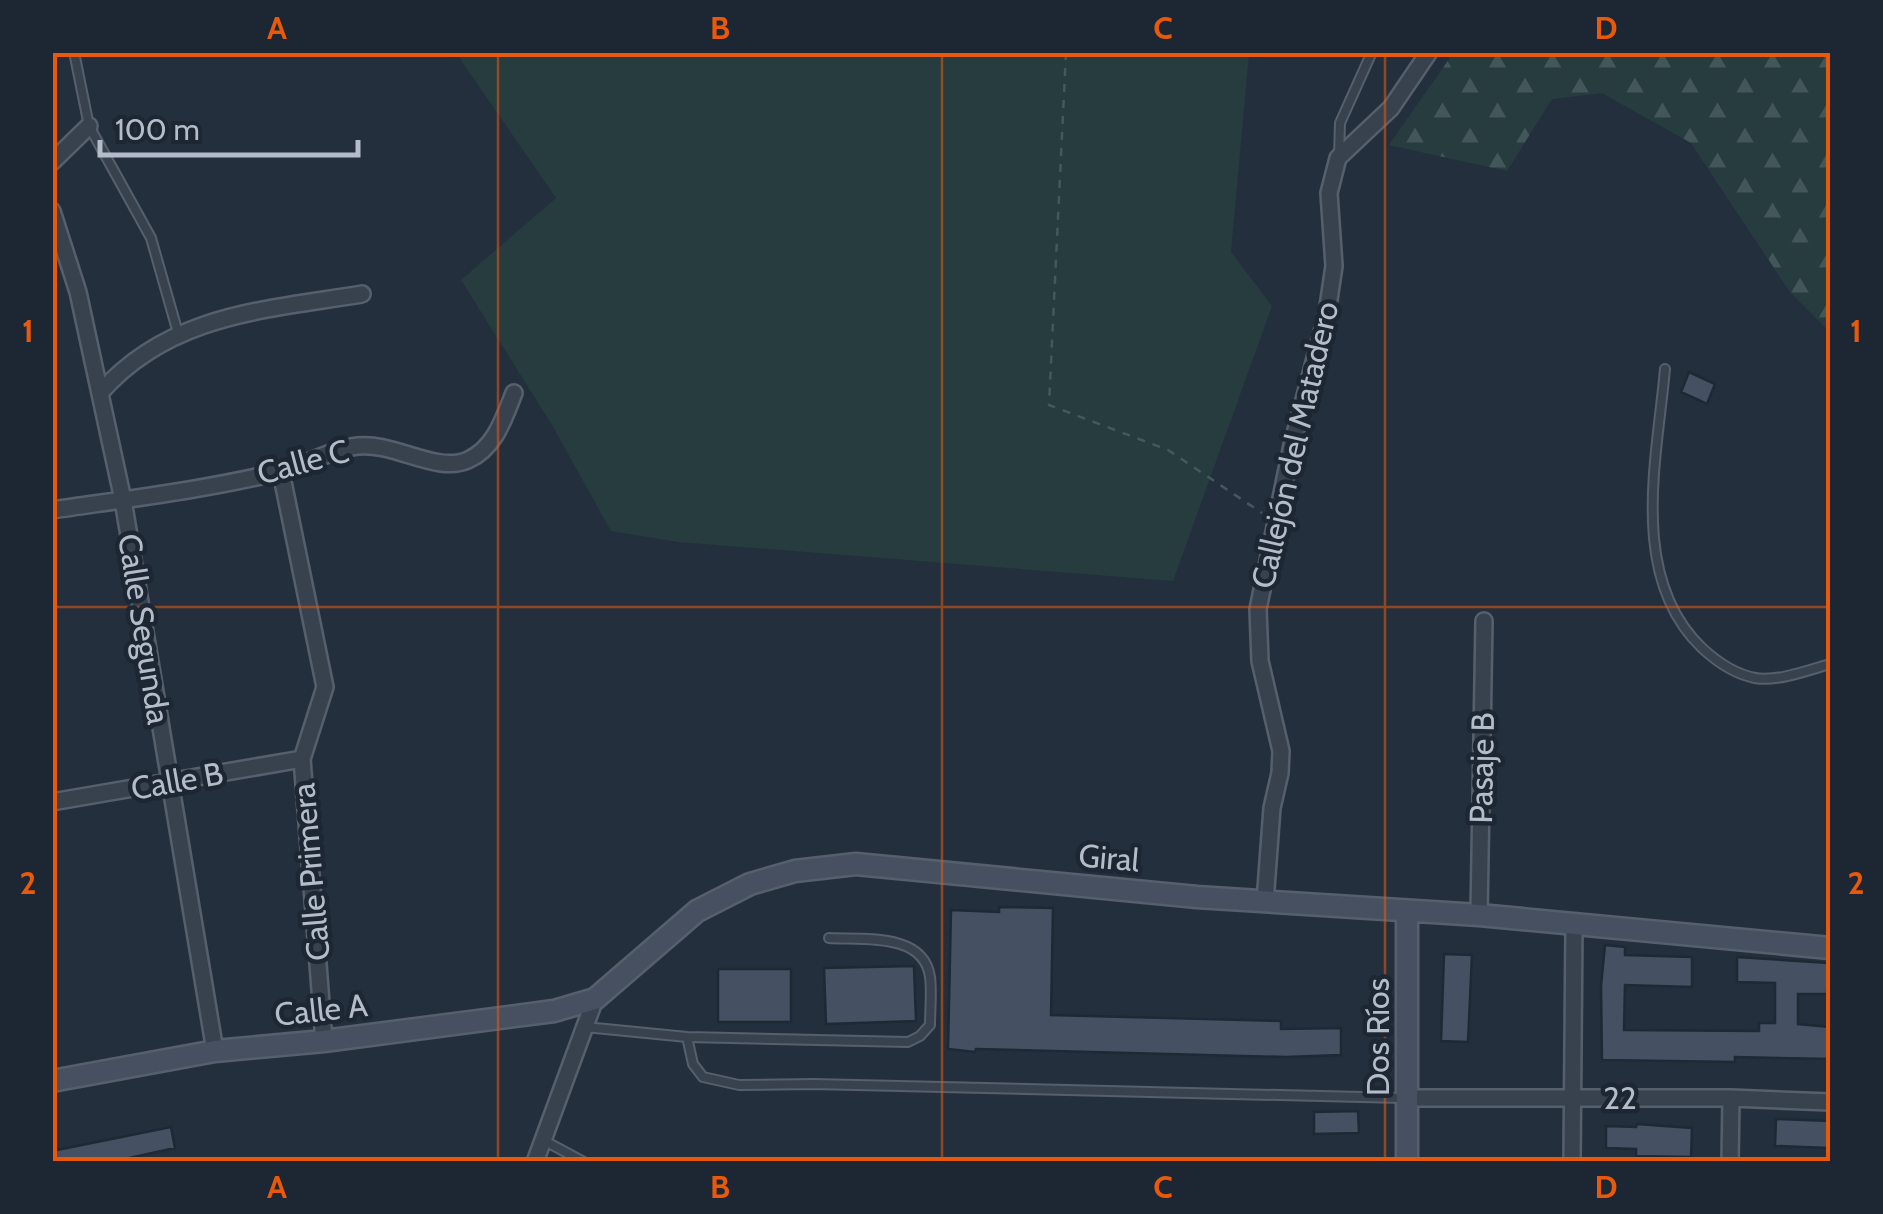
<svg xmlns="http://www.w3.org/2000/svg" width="1883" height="1214" viewBox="0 0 1883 1214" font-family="Cabin,sans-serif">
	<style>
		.green { fill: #263c3f }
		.forest { fill: url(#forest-firs) }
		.building { fill: #455162; stroke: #1f2835; stroke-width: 2.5 }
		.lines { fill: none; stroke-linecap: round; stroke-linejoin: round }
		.lane-casing { stroke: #565f6c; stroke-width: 12 }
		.street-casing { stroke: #565f6c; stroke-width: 20 }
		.secondary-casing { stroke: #565f6c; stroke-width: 25 }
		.path { stroke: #44595c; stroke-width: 2.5; stroke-dasharray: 8 8; stroke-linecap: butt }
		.lane { stroke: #38414e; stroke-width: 8 }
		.street { stroke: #38414e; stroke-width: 15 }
		.secondary { stroke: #465061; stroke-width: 20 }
		.grid { fill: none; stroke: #e8590c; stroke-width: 2.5; stroke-opacity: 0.55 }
		.labels { text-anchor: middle; stroke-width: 9; stroke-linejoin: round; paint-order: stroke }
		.street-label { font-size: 32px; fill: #b4bcc9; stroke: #1d2633 }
		.neatline { fill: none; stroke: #e8590c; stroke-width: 4 }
		.grid-label { font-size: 32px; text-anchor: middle; font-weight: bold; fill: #e8590c }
	</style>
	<defs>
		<pattern id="forest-firs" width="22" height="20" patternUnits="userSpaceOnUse" patternTransform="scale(2.5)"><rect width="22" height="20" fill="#263c3f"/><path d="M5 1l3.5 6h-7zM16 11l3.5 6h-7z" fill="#435659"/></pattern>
	</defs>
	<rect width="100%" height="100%" fill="#242f3e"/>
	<path class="green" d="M456 53H1249L1231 252 1272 306 1173 581 678 542 611 531 552 425 461 280 556 198Z"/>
	<path class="forest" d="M1454 52 1830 53V332L1790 292 1691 143 1602 93 1552 99 1507 171 1389 145Z"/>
	<path class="building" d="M1689 372 1715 384 1707 404 1681 392Z
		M999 907 1053 908 1051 1015 1281 1021V1029L1341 1028V1055L1286 1057 976 1049 975 1052 948 1049 951 910 999 912Z
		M1605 945 1625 947V955L1692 957V987L1625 985 1624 1030 1759 1031V1023H1775V983L1737 982V957L1828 963 1827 994H1798V1024L1830 1027V1059L1735 1057V1062L1602 1060 1601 986Z
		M1444 954 1472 955 1468 1042 1441 1041Z
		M914 966 916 1021 826 1024 824 968Z
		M718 969H791V1022H718Z
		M1358 1111 1359 1133 1314 1134V1112Z
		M1776 1119 1830 1121V1148L1775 1146Z
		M1637 1124 1692 1128 1691 1157 1636 1156V1149L1606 1148V1126L1636 1127Z
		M171 1127 175 1148 111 1162H52V1151Z"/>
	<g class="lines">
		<g class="lane-casing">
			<path id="lane" d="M74 52 89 126 151 238 178 333
				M1339 156 1340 123 1372 52
				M1665 369C1657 459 1628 577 1702 648 1716 661 1735 674 1755 678 1777 682 1809 670 1830 664
				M585 1027 687 1037 908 1042 920 1036 930 1025C930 1009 932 992 930 977 924 932 862 940 829 938
				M687 1037 693 1064 703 1077 739 1085 813 1084 1403 1098
				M543 1140 584 1162"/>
		</g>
		<g class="street-casing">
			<path id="street" d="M52 162 89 126
				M52 211 78 292 123 500 215 1051
				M100 393C169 314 265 310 362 294
				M281 472 325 687 302 759 324 1041
				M52 510C127 499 204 490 278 472 305 466 331 449 358 446 394 442 437 474 468 460 495 448 504 418 514 393
				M52 802 302 759
				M1265 902 1272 808 1280 773 1281 751 1260 661 1258 609 1292 445 1327 313 1334 266 1329 193 1338 158 1391 108 1429 52
				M1479 915 1484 621
				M1409 1098H1731L1830 1102
				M535 1162 595 999
				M1572 1162 1574 925
				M1730 1162 1731 1098"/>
		</g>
		<g class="secondary-casing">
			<path id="secondary" d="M1407 912V1162
				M52 1081 215 1051 324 1041 554 1011 595 999 697 911 750 884 795 871 856 864 1197 897 1479 915 1830 948"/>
		</g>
		<path class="path" d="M1066 52 1049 405 1168 450 1262 513
			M190 1162H192"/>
		<use href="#lane" class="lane"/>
		<use href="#street" class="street"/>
		<use href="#secondary" class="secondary"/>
	</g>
	<path class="grid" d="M498 52V1162M942 52V1162M1385 52V1162M52 607H1830"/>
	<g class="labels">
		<g class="street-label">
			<text transform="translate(1295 445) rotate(-77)" y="11">Callejón del Matadero</text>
			<text transform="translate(303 462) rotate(-15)" y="11">Calle C</text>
			<text transform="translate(144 629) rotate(81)" y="11">Calle Segunda</text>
			<text transform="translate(1482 768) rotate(-89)" y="11">Pasaje B</text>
			<text transform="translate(177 781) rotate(-10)" y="11">Calle B</text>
			<text transform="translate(1109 858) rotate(5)" y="11">Giral</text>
			<text transform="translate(311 872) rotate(-95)" y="11">Calle Primera</text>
			<text transform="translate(321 1010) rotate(-6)" y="11">Calle A</text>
			<text transform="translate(1378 1037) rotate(-90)" y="11">Dos Ríos</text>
			<text x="1620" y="1109">22</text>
		</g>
	</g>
	<rect width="1883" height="1214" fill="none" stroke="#1d2633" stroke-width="110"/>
	<path d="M100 140v15h258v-15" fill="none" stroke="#b4bcc9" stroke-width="5"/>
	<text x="115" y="140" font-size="30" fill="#b4bcc9" stroke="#1d2633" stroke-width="8" paint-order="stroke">100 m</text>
	<rect x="55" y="55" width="1773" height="1104" class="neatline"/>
	<g class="grid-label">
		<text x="277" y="39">A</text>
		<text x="720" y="39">B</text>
		<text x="1163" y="39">C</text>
		<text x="1606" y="39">D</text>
		<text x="28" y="342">1</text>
		<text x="1856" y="342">1</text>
		<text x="28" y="894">2</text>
		<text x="1856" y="894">2</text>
		<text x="277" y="1198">A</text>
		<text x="720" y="1198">B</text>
		<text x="1163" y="1198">C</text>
		<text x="1606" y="1198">D</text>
	</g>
</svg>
